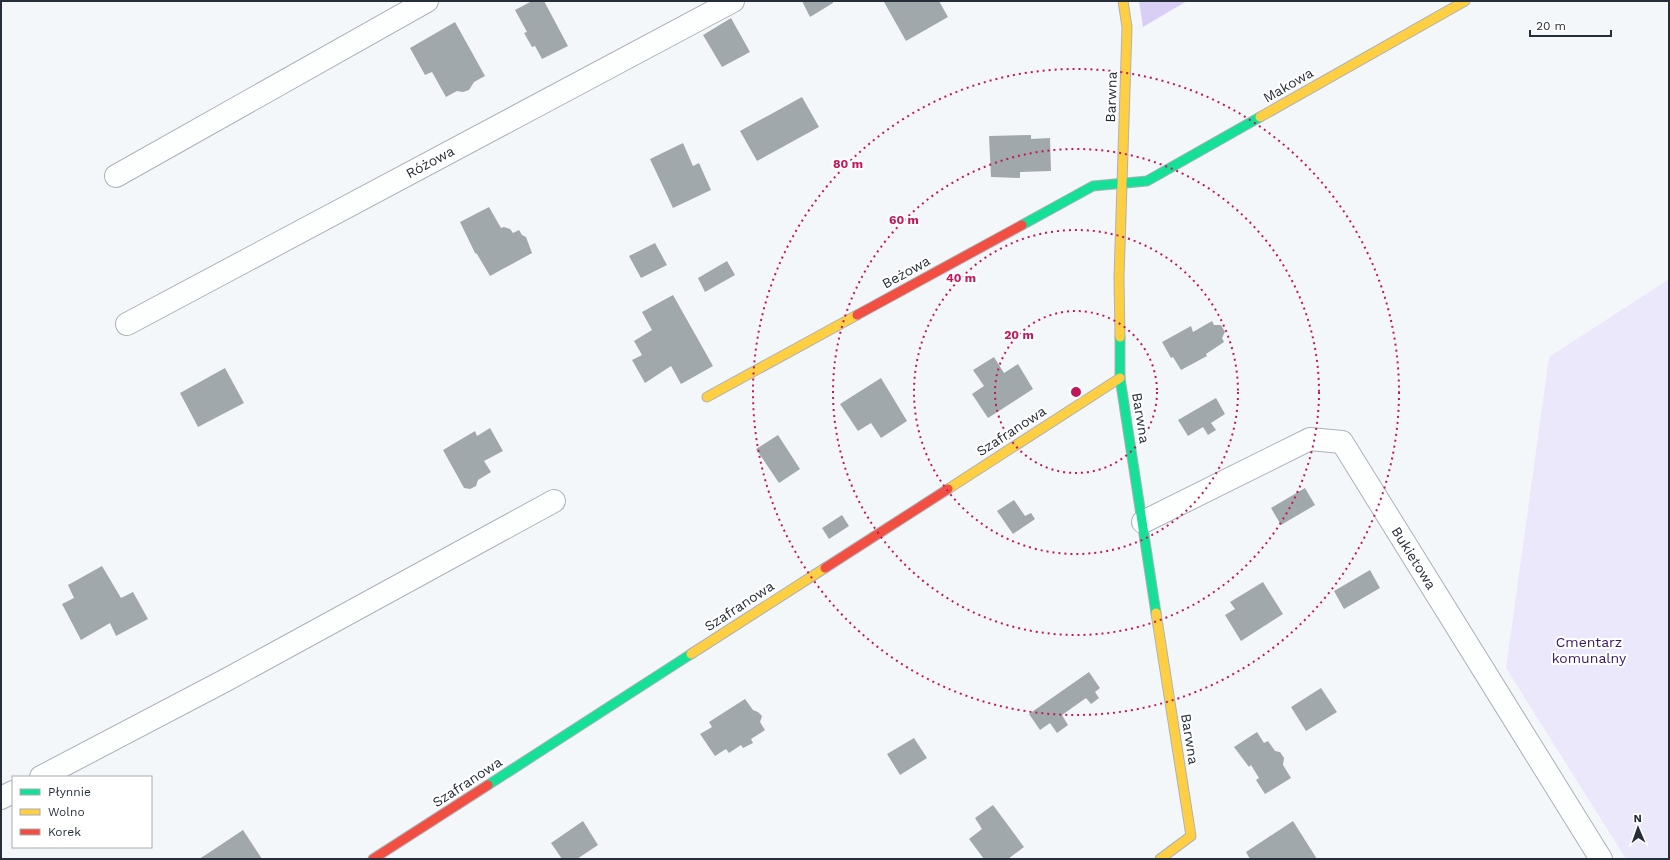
<svg xmlns="http://www.w3.org/2000/svg" width="1670" height="860" viewBox="0 0 1670 860" font-family="'Work Sans',sans-serif">
	<style>
		.green { fill: #ebe8fb }
		.forest { fill: #d8cef6 }
		.building { fill: #a1a8ac }
		.lines { fill: none; stroke-linecap: round; stroke-linejoin: round }
		.street-casing { stroke: #acb2b8; stroke-width: 24 }
		.fast-casing { stroke: #acb2b8; stroke-width: 11 }
		.slow-casing { stroke: #acb2b8; stroke-width: 11 }
		.jam-casing { stroke: #acb2b8; stroke-width: 11 }
		.street { stroke: #fdfefe; stroke-width: 22 }
		.fast { stroke: #16e098; stroke-width: 9 }
		.slow { stroke: #ffcf43; stroke-width: 9 }
		.jam { stroke: #f24e42; stroke-width: 9 }
		.ring { fill: none; stroke: #c2185b; stroke-width: 2; stroke-dasharray: 2 4 }
		.labels { text-anchor: middle; stroke-width: 4; stroke-linejoin: round; paint-order: stroke }
		.street-label { font-size: 14px; fill: #262f39; stroke: #fff }
		.park-label { font-size: 14px; fill: #371664; stroke: #fff }
		.centre { fill: #c2185b; stroke: #fff; stroke-width: 2 }
		.ring-label { font-size: 12px; text-anchor: middle; font-weight: bold; fill: #c2185b; stroke: #fff; stroke-width: 4; stroke-linejoin: round; paint-order: stroke }
	</style>
	<rect width="100%" height="100%" fill="#f4f7fa"/>
	<path class="green" d="M1669 279V859H1626L1506 668 1549 357Z"/>
	<path class="forest" d="M1139 1H1187L1143 27Z"/>
	<path class="building" d="M532 1H544L568 46 542 59 535 46 532 47 524 33 527 32 515 10Z
		M802 1H833V3L810 17Z
		M886 1H939L948 17 906 41 884 2Z
		M731 18 750 52 722 67 703 35Z
		M455 22 485 76 474 82 469 90 463 92 457 91 446 97 432 72 425 75 410 48Z
		M802 97 819 127 757 161 740 131Z
		M1031 135V139L1050 138 1051 171 1020 172V178L991 177 989 136Z
		M683 143 693 166 699 163 711 190 673 208 650 159Z
		M489 207 501 228 504 227 510 229 513 233 519 230 522 235 526 237 532 253 490 276 477 254 475 253 460 222Z
		M655 243 667 265 641 278 629 256Z
		M727 261 735 275 705 292 698 278Z
		M673 295 713 366 681 384 671 366 645 383 632 360 642 355 634 341 652 330 642 312Z
		M1212 321 1214 325H1221L1225 332 1222 338 1224 342 1206 354 1207 356 1181 370 1173 357 1171 358 1162 342 1191 326 1193 332Z
		M994 357 1004 373 1018 364 1033 389 988 418 972 394 984 386 973 370Z
		M225 368 244 403 198 427 180 393Z
		M881 378 907 421 881 438 871 423 858 431 840 404Z
		M1216 398 1225 414 1211 423 1216 430 1208 435 1203 427 1188 436 1178 420Z
		M490 428 503 451 484 461 491 472 478 480 476 486 470 489 464 488 443 450 475 431 477 436Z
		M778 435 800 469 779 483 756 449Z
		M1305 488 1315 505 1281 525 1271 508Z
		M1014 500 1025 516 1031 513 1035 519 1013 534 997 511Z
		M842 515 849 526 829 539 822 528Z
		M102 566 121 598 133 592 148 619 116 636 110 623 81 640 62 604 74 598 68 585Z
		M1370 570 1380 588 1344 609 1334 591Z
		M1263 582 1283 614 1241 641 1225 615 1235 609 1230 602Z
		M1089 672 1100 688 1095 692 1099 698 1091 704 1086 698 1062 715 1068 725 1057 733 1050 723 1040 730 1029 714Z
		M1321 688 1337 712 1306 731 1291 707Z
		M745 699 753 710 758 712 762 716 760 722 765 730 751 739 753 743 743 748 741 745 729 753 726 749 715 756 700 734 712 727 709 722Z
		M1257 732 1264 743 1268 741 1275 751 1280 752 1284 758 1283 765 1291 778 1265 794 1256 780 1259 778 1251 765 1249 767 1234 747Z
		M914 738 927 758 900 775 887 754Z
		M993 805 1024 847 1008 859H984L969 839 982 829 975 818Z
		M583 821 598 845 577 859H562L551 843Z
		M1293 821 1317 859H1250L1246 852Z
		M243 830 262 859H199L207 854Z"/>
	<g class="lines">
		<g class="street-casing">
			<path id="street" d="M116 176 427 1
				M127 324 733 1
				M1143 522 1310 439 1342 442 1601 859
				M41 777 226 680 554 501
				M1 798 13 792"/>
		</g>
		<g class="fast-casing">
			<path id="fast" d="M1022 225 1093 186 1147 181 1260 117
				M1120 337V378L1156 613
				M488 785 691 654"/>
		</g>
		<g class="slow-casing">
			<path id="slow" d="M1260 117 1465 1
				M1120 337 1119 278 1127 27 1123 1
				M707 397 857 315
				M948 489 1120 378
				M1156 613 1191 836 1160 859
				M691 654 825 568"/>
		</g>
		<g class="jam-casing">
			<path id="jam" d="M857 315 1022 225
				M825 568 948 489
				M373 859 488 785"/>
		</g>
		<use href="#street" class="street"/>
		<use href="#fast" class="fast"/>
		<use href="#slow" class="slow"/>
		<use href="#jam" class="jam"/>
	</g>
	<g class="ring">
		<circle cx="1076" cy="392" r="81"/>
		<circle cx="1076" cy="392" r="162"/>
		<circle cx="1076" cy="392" r="243"/>
		<circle cx="1076" cy="392" r="323"/>
	</g>
	<g class="labels">
		<g class="street-label">
			<text transform="translate(1288 85) rotate(-30)" y="5">Makowa</text>
			<text transform="translate(1111 97) rotate(-88)" y="5">Barwna</text>
			<text transform="translate(430 162) rotate(-28)" y="5">Różowa</text>
			<text transform="translate(906 272) rotate(-29)" y="5">Beżowa</text>
			<text transform="translate(1141 418) rotate(81)" y="5">Barwna</text>
			<text transform="translate(1011 431) rotate(-33)" y="5">Szafranowa</text>
			<text transform="translate(1414 558) rotate(58)" y="5">Bukietowa</text>
			<text transform="translate(739 606) rotate(-33)" y="5">Szafranowa</text>
			<text transform="translate(1190 739) rotate(81)" y="5">Barwna</text>
			<text transform="translate(467 782) rotate(-33)" y="5">Szafranowa</text>
		</g>
		<g class="park-label">
			<text x="1589" y="647">Cmentarz<tspan x="1589" dy="16">komunalny</tspan></text>
		</g>
	</g>
	<circle cx="1076" cy="392" r="6" class="centre"/>
	<g class="ring-label">
		<text x="848" y="168">80 m</text>
		<text x="904" y="224">60 m</text>
		<text x="961" y="282">40 m</text>
		<text x="1019" y="339">20 m</text>
	</g>
	<rect width="1670" height="860" fill="none" stroke="#262f39" stroke-width="4"/>
	<rect x="12" y="776" width="140" height="72" fill="#ffffff" stroke="#a8acb0"/>
	<rect x="20" y="789" width="20" height="6" fill="#16e098" stroke="#a8acb0"/>
	<text x="48" y="796" font-size="12" fill="#262f39">Płynnie</text>
	<rect x="20" y="809" width="20" height="6" fill="#ffcf43" stroke="#a8acb0"/>
	<text x="48" y="816" font-size="12" fill="#262f39">Wolno</text>
	<rect x="20" y="829" width="20" height="6" fill="#f24e42" stroke="#a8acb0"/>
	<text x="48" y="836" font-size="12" fill="#262f39">Korek</text>
	<g transform="translate(1638 828) rotate(358)" stroke="#ffffff" stroke-width="3" paint-order="stroke">
	<path d="M0-3L7 15L0 10L-7 15Z" fill="#262f39"/>
	<text y="-6" font-size="11" font-weight="bold" text-anchor="middle" fill="#262f39">N</text>
	</g>
	<path d="M1530 30v6h81v-6" fill="none" stroke="#262f39" stroke-width="2"/>
	<text x="1536" y="30" font-size="12" fill="#262f39" stroke="#ffffff" stroke-width="3" paint-order="stroke">20 m</text>
</svg>
